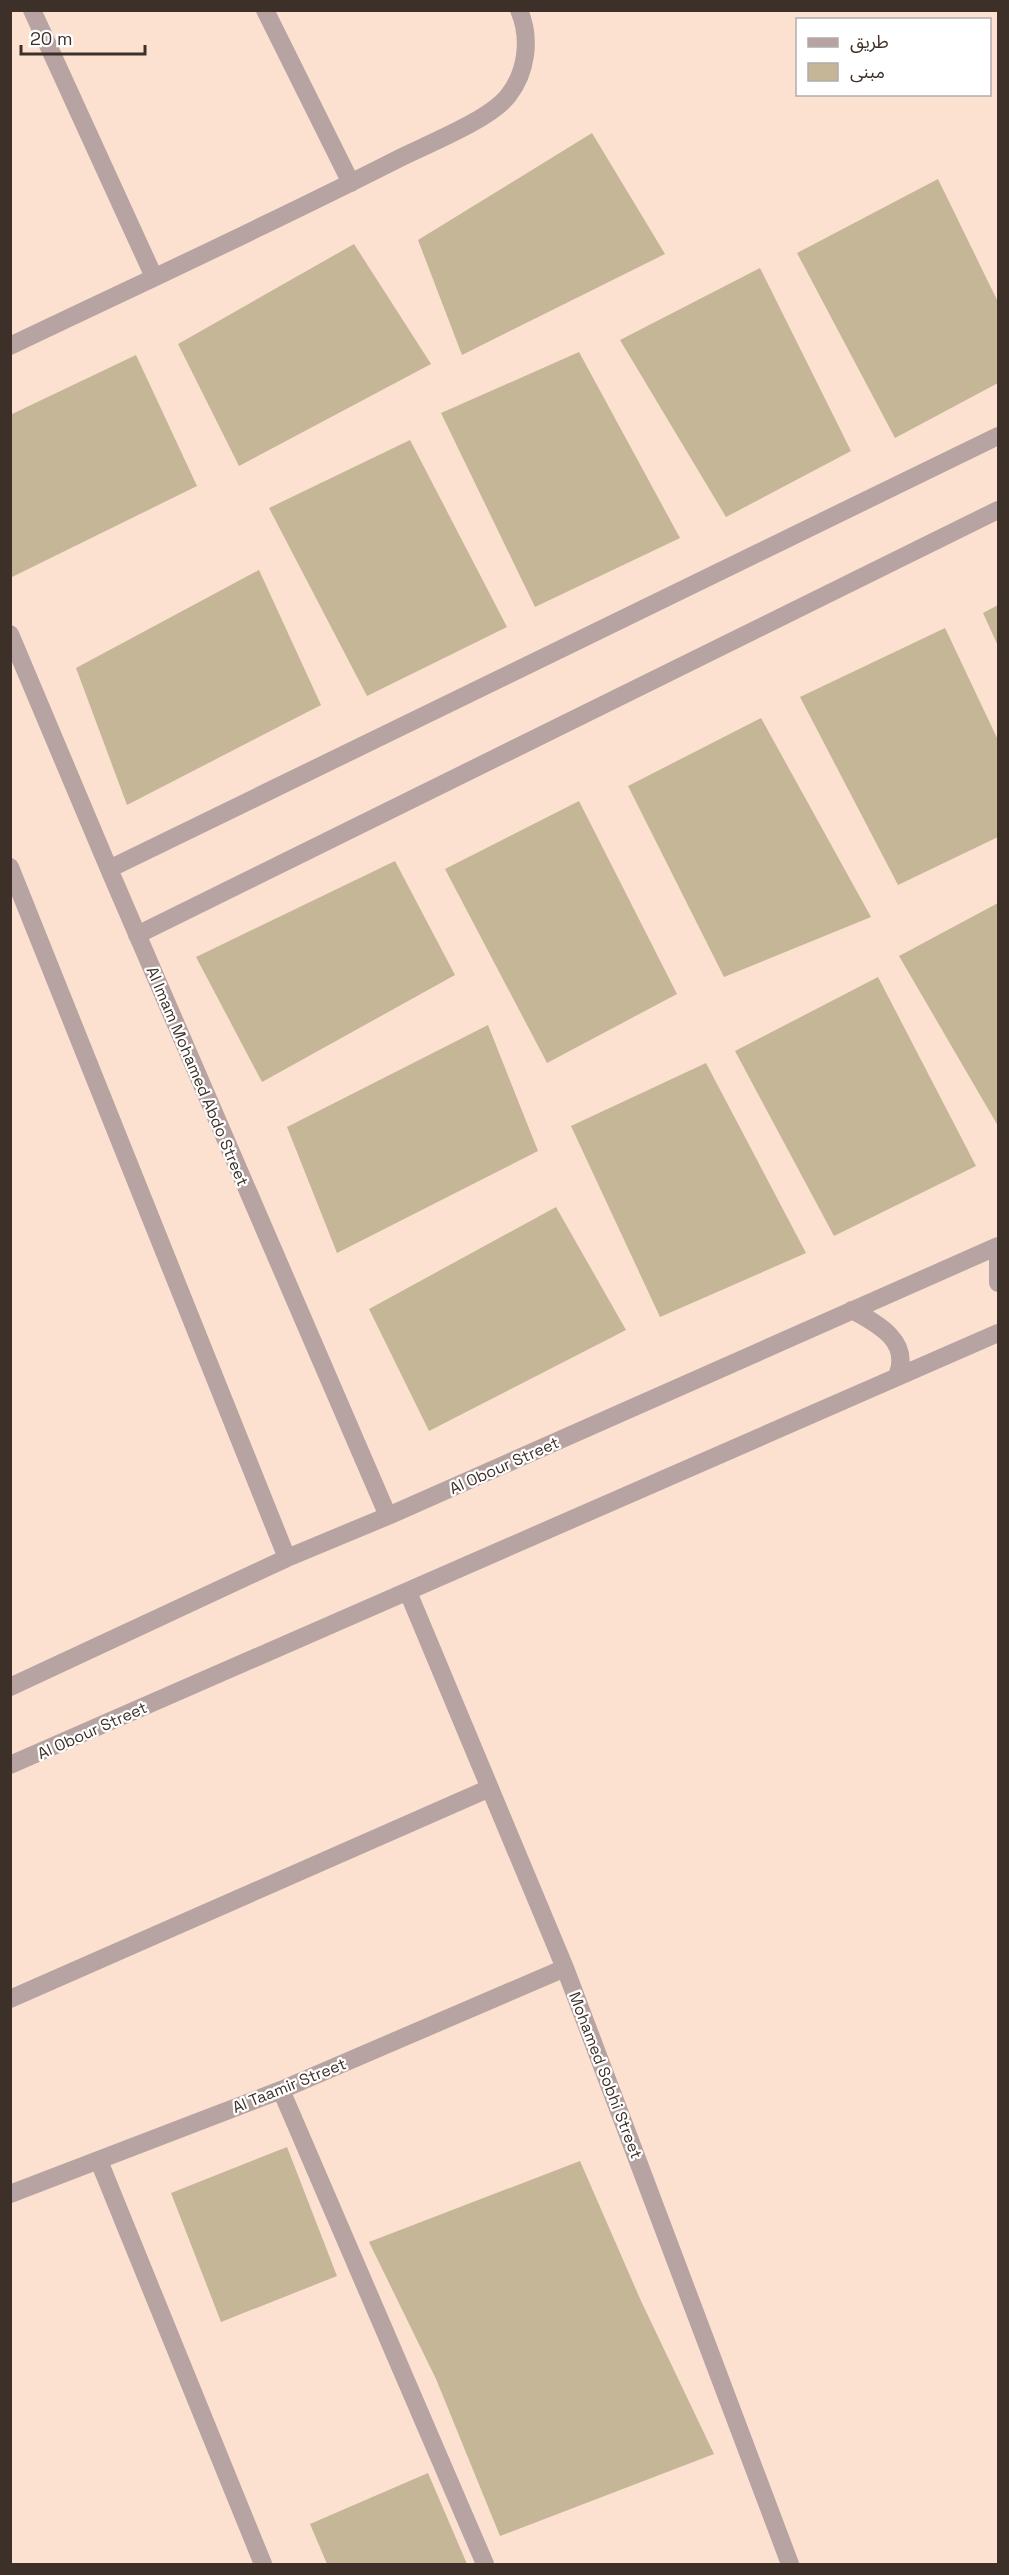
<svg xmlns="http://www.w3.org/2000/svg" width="1009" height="2575" viewBox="0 0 1009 2575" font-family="'Space Grotesk','Noto Sans Arabic',sans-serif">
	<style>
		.building { fill: #c4b696 }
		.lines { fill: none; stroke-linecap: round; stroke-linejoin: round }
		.minor { stroke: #b6a3a2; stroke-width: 18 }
		.labels { text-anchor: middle; stroke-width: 4.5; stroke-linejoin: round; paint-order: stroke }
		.street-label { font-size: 16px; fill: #3d3028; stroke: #fff }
	</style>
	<rect width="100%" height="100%" fill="#fce1d0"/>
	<path class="building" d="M592 133 665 254 462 355 418 240Z
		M938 179 998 302V383L895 438 797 253Z
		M354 244 431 364 239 466 178 344Z
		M760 268 851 451 726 517 620 340Z
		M579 352 680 538 535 607 441 413Z
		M136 355 197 486 10 578V415Z
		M410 440 507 627 367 696 269 508Z
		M259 570 321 705 127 805 76 668Z
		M998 605V646L983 613Z
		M945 628 998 740V837L898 885 800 697Z
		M761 718 871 917 724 977 628 786Z
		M579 801 677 994 547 1063 445 869Z
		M395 861 455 975 262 1082 196 957Z
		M998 903V1126L899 956Z
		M878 977 976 1166 834 1236 735 1051Z
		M488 1025 538 1151 337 1253 287 1127Z
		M706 1063 806 1253 660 1317 571 1126Z
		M556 1207 626 1330 429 1431 369 1309Z
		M287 2147 337 2276 221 2322 171 2193Z
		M580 2161 641 2301 714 2454 500 2536 436 2379 369 2242Z
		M428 2473 467 2564H327L310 2524Z"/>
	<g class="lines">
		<path class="minor" d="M32 10 154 277
			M265 10 351 183
			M10 346C140 284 270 224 398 159 428 144 489 120 508 96 527 72 531 38 519 10
			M10 634 109 869 388 1516
			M10 867 287 1558
			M109 869 998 436
			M137 935 998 510
			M998 1261V1283
			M852 1310C876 1323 912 1341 897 1376
			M408 1592 565 1968 790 2564
			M10 1687 287 1558 388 1516 998 1246
			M10 1765 998 1333
			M10 1999 490 1788
			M281 2090 485 2564
			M99 2161 263 2564
			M10 2194 281 2090 565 1968"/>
	</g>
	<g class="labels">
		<g class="street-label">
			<text transform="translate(198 1076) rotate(67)" y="6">Al Imam Mohamed Abdo Street</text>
			<text transform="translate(504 1465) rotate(-24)" y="6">Al Obour Street</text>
			<text transform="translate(92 1730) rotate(-24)" y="6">Al Obour Street</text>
			<text transform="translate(606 2075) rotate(69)" y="6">Mohamed Sobhi Street</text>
			<text transform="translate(289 2085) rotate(-22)" y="6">Al Taamir Street</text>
		</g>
	</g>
	<rect width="1009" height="2575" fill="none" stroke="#3d3028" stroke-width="24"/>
	<rect x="796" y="18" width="195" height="78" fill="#ffffff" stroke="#b1aca9" stroke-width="1.5"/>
	<rect x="808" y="38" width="30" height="9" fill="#b6a3a2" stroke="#b1aca9" stroke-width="1.5"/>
	<text x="850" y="48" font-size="18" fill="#3d3028">طريق</text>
	<rect x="808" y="63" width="30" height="18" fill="#c4b696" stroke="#b1aca9" stroke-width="1.5"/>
	<text x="850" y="78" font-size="18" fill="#3d3028">مبنى</text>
	<path d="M21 45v9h124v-9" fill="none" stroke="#3d3028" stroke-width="3"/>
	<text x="30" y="45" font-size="18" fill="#3d3028" stroke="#ffffff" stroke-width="4.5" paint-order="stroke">20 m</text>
</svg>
